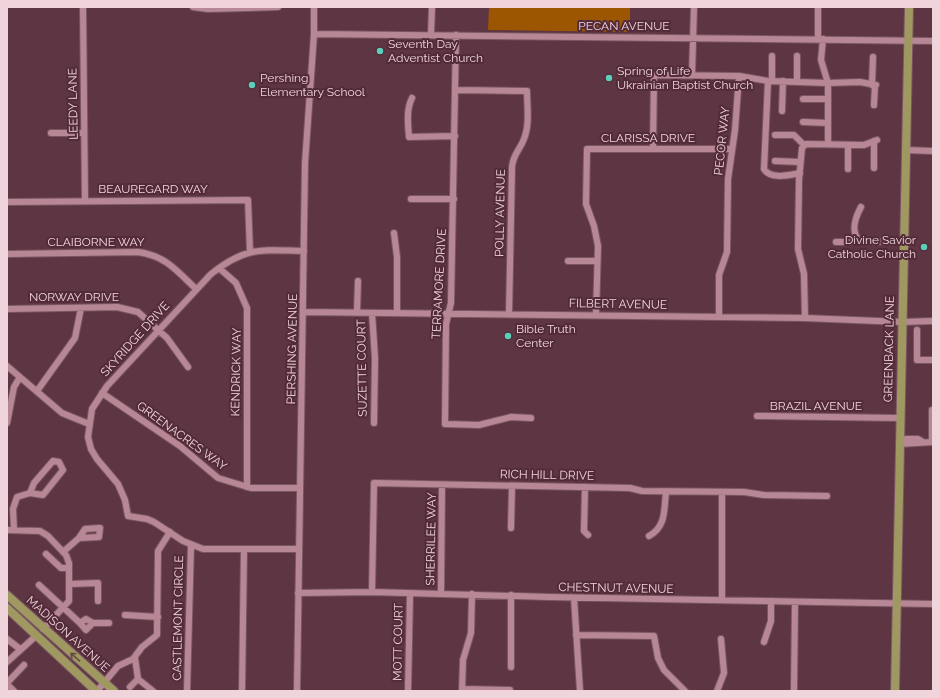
<svg xmlns="http://www.w3.org/2000/svg" width="940" height="698" viewBox="0 0 940 698" font-family="Raleway,sans-serif">
	<style>
		.green { fill: #9c5500 }
		.lines { fill: none; stroke-linecap: round; stroke-linejoin: round }
		.minor-casing { stroke: #795662; stroke-width: 8 }
		.major-casing { stroke: #795662; stroke-width: 10 }
		.minor { stroke: #b88796; stroke-width: 6 }
		.major { stroke: #9f9860; stroke-width: 8 }
		.oneway { stroke: #6a4c44 }
		.poi-dot { fill: #5dceb9; stroke: #532b38; stroke-width: 1.5 }
		.labels { text-anchor: middle; stroke-width: 4; stroke-linejoin: round; paint-order: stroke }
		.street-label { font-size: 12px; fill: #efd4dc; stroke: #532b38 }
		.poi-label { font-size: 12px; fill: #efd4dc; stroke: #532b38; text-anchor: start }
	</style>
	<rect width="100%" height="100%" fill="#5e3543"/>
	<path class="green" d="M489 7H630V32L488 30Z"/>
	<g class="lines">
		<g class="minor-casing">
			<path id="minor" d="M83 7 85 201
				M193 7 208 9 278 7
				M314 34 933 41
				M431 34 432 7
				M456 35 451 303 446 324 445 424 479 425 511 417 531 418
				M818 39V7
				M823 39 821 60 828 83V144
				M692 75 694 7
				M739 76 768 81 828 83 860 82 876 85
				M768 81 764 169C771 180 789 175 800 173
				M772 81V56
				M797 82V56
				M872 85 873 57
				M456 90 527 91C527 106 530 124 524 139 520 150 513 154 512 167L509 314
				M412 98C406 110 408 124 409 137L455 136
				M803 99H828
				M874 105 875 85
				M782 111 783 81
				M803 122 828 123
				M51 133H84
				M775 135H794L804 145
				M653 149 654 75 739 76 735 130 728 179 727 252 719 275V317
				M905 150 933 151
				M775 161 800 162
				M874 168V141
				M848 169V145
				M411 199H454
				M7 202 248 200 250 252
				M861 207C856 216 851 230 858 239L864 242 903 241
				M394 233 397 257V313
				M836 242H851L856 237
				M7 254 138 252C166 256 176 270 196 289
				M568 261H596
				M219 268 236 283 247 308V487
				M7 309 117 307 138 312 167 338 188 367
				M303 312 805 318 902 322 933 321
				M357 312 358 281
				M372 313 375 358 374 423
				M596 315 598 246 594 226 586 204 587 149H732
				M805 318 804 274 798 249 799 180 802 148 806 144 864 145 877 140
				M917 330V360H933
				M7 366 62 413 89 424
				M37 391 75 338 81 308
				M102 393 180 446 218 478 251 488H300
				M757 416 899 418
				M7 423 14 387 20 377
				M906 439H918L923 442
				M932 442V410
				M899 444 933 442
				M585 487 584 531 588 535
				M722 492V600
				M511 528 512 486
				M7 530 40 531 48 536 66 555 69 563V601L43 629
				M14 530 13 509 17 497 30 493 43 495 63 470 59 462 53 461 34 483 30 493
				M649 536C666 527 664 510 666 492
				M299 549H203L183 541 154 522 147 519 128 516 125 500 118 484 97 459 91 449 88 437 92 409 107 386 211 274C246 246 261 250 304 251
				M63 552 79 538 99 537 100 528 85 529 79 538
				M46 554 61 568H69
				M69 584 98 583V601
				M39 585 80 623 86 619 93 623 86 630 80 623
				M372 592 374 483 630 488 642 491 744 492 764 495 827 496
				M298 593 372 592 549 597 933 604
				M441 594 442 485
				M574 598 580 691
				M125 615 158 617
				M93 623H109
				M576 635 654 636 658 658 664 670 685 691
				M7 639 20 649
				M764 642 771 621V601
				M135 658 138 679 153 691
				M7 662 37 635
				M511 667V595
				M7 683 24 665
				M7 684 14 691
				M130 687 138 679
				M462 689 510 690
				M97 691 118 666 133 659 142 647 157 635 158 551 170 532
				M187 691 191 545
				M242 691 244 549
				M297 691 305 163 314 34V7
				M408 691 410 594
				M462 691 463 660 471 633 472 594
				M717 691 724 673 721 639
				M794 691 795 602"/>
		</g>
		<g class="major-casing">
			<path id="major" d="M7 595 114 691
				M7 608 96 691
				M895 691 909 7"/>
		</g>
		<use href="#minor" class="minor"/>
		<use href="#major" class="major"/>
	</g>
	<defs><path id="oneway-shaft" d="M-6 0H5M1.5-3L5.5 0L1.5 3" fill="none" stroke-width="1.6" stroke-linecap="round" stroke-linejoin="round"/></defs>
	<use class="oneway" href="#oneway-shaft" transform="translate(75 657) rotate(-139)"/>
	<g class="poi-dot">
		<circle cx="380" cy="51" r="4"/>
		<circle cx="609" cy="78" r="4"/>
		<circle cx="252" cy="85" r="4"/>
		<circle cx="924" cy="247" r="4"/>
		<circle cx="508" cy="336" r="4"/>
	</g>
	<g class="labels">
		<g class="street-label">
			<text x="624" y="30">PECAN AVENUE</text>
			<text transform="translate(73 104) rotate(-91)" y="4">LEEDY LANE</text>
			<text x="648" y="142">CLARISSA DRIVE</text>
			<text transform="translate(722 141) rotate(-84)" y="4">PECOR WAY</text>
			<text x="153" y="193">BEAUREGARD WAY</text>
			<text transform="translate(500 213) rotate(-89)" y="4">POLLY AVENUE</text>
			<text x="96" y="246">CLAIBORNE WAY</text>
			<text transform="translate(439 284) rotate(-87)" y="4">TERRAMORE DRIVE</text>
			<text x="74" y="301">NORWAY DRIVE</text>
			<text transform="translate(618 304) rotate(1)" y="4">FILBERT AVENUE</text>
			<text transform="translate(135 339) rotate(-48)" y="4">SKYRIDGE DRIVE</text>
			<text transform="translate(292 349) rotate(-89)" y="4">PERSHING AVENUE</text>
			<text transform="translate(889 349) rotate(-89)" y="4">GREENBACK LANE</text>
			<text transform="translate(362 368) rotate(-91)" y="4">SUZETTE COURT</text>
			<text transform="translate(236 372) rotate(-89)" y="4">KENDRICK WAY</text>
			<text x="816" y="410">BRAZIL AVENUE</text>
			<text transform="translate(182 436) rotate(36)" y="4">GREENACRES WAY</text>
			<text transform="translate(547 475) rotate(1)" y="4">RICH HILL DRIVE</text>
			<text transform="translate(431 539) rotate(-89)" y="4">SHERRILEE WAY</text>
			<text transform="translate(616 588) rotate(1)" y="4">CHESTNUT AVENUE</text>
			<text transform="translate(178 618) rotate(-89)" y="4">CASTLEMONT CIRCLE</text>
			<text transform="translate(68 634) rotate(42)" y="4">MADISON AVENUE</text>
			<text transform="translate(398 642) rotate(-89)" y="4">MOTT COURT</text>
		</g>
		<g class="poi-label">
			<text x="388" y="48">Seventh Day<tspan x="388" dy="14">Adventist Church</tspan></text>
			<text x="617" y="75">Spring of Life<tspan x="617" dy="14">Ukrainian Baptist Church</tspan></text>
			<text x="260" y="82">Pershing<tspan x="260" dy="14">Elementary School</tspan></text>
			<text x="916" y="244" text-anchor="end">Divine Savior<tspan x="916" dy="14">Catholic Church</tspan></text>
			<text x="516" y="333">Bible Truth<tspan x="516" dy="14">Center</tspan></text>
		</g>
	</g>
	<rect width="940" height="698" fill="none" stroke="#efd4dc" stroke-width="16"/>
</svg>
